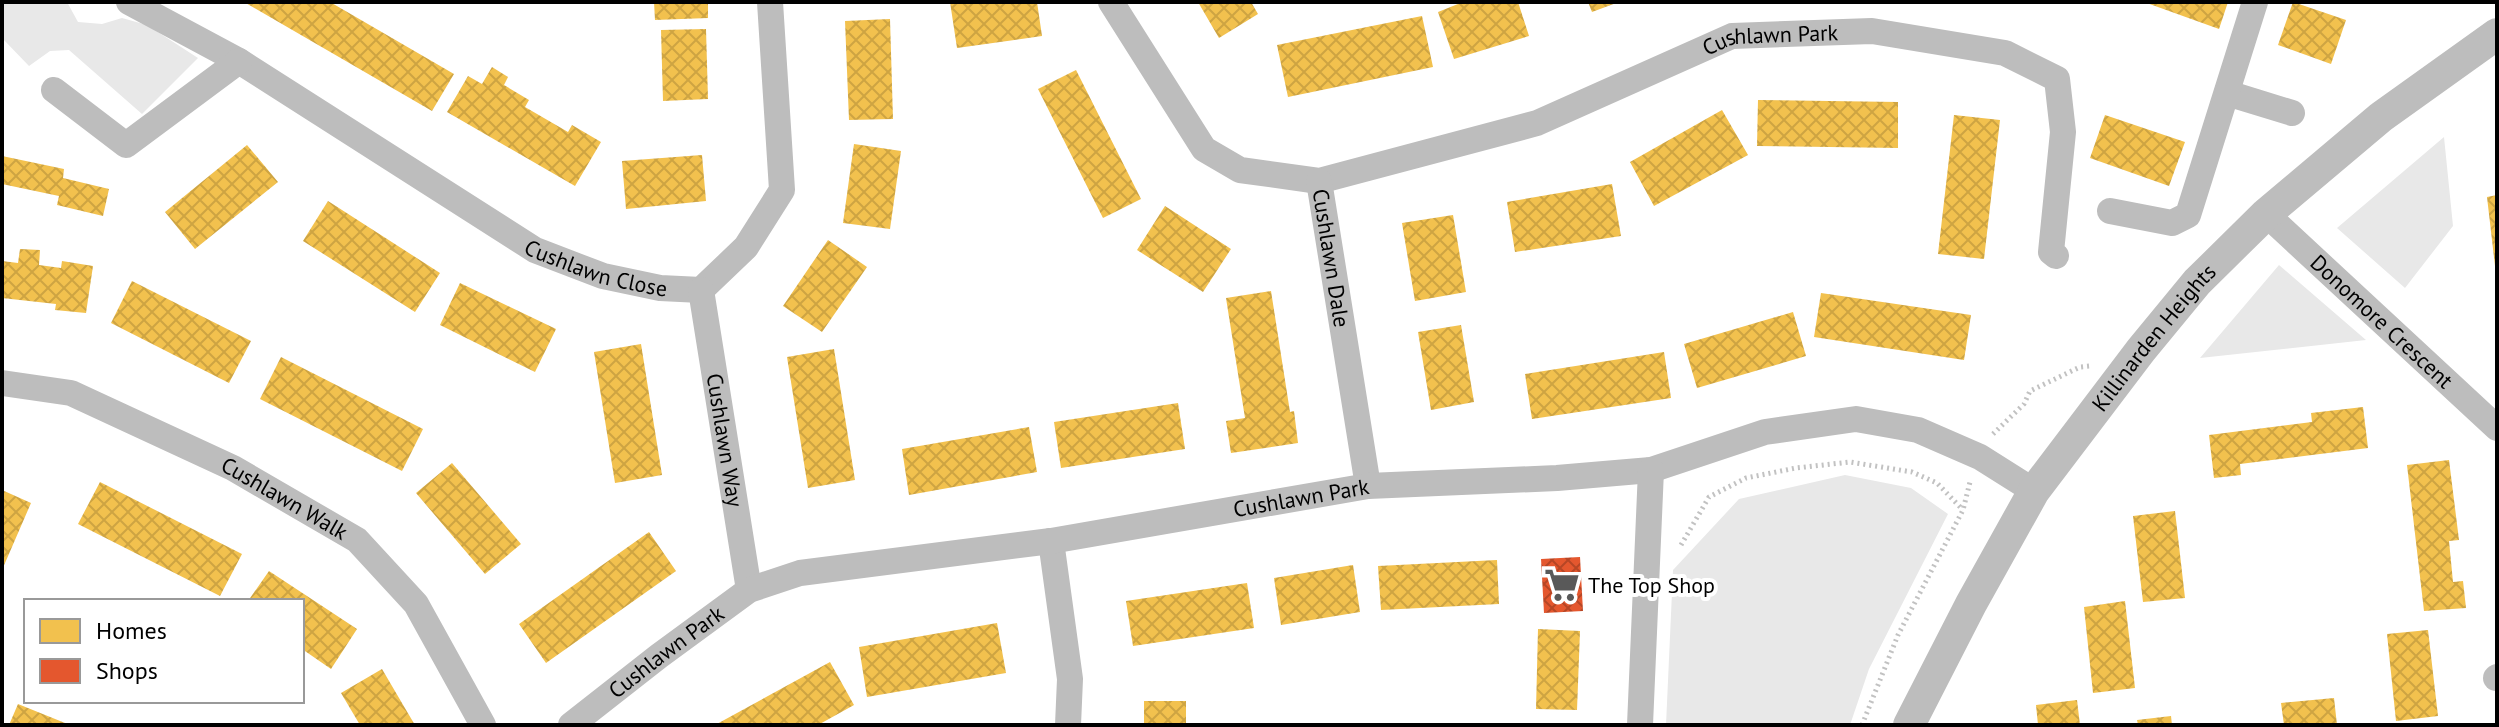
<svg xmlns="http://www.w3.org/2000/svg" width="2499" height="727" viewBox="0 0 2499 727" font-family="'PT Sans',sans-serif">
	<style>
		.green { fill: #e8e8e8 }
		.homes { fill: url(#homes-cross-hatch) }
		.shops { fill: url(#shops-cross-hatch) }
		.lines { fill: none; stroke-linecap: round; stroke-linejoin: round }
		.path { stroke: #c2c2c2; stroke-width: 5; stroke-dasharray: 2 4; stroke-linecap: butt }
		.minor { stroke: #bdbdbd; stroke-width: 26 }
		.tertiary { stroke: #bdbdbd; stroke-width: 32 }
		.labels { text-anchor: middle; stroke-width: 8; stroke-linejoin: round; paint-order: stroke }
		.street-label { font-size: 22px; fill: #000; stroke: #fff }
		.poi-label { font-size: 22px; fill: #000; stroke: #fff; text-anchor: start }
	</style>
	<defs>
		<pattern id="homes-cross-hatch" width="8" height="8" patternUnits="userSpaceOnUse" patternTransform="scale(2)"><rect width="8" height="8" fill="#f2c14e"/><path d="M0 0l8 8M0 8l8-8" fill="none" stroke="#cea442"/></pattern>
		<pattern id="shops-cross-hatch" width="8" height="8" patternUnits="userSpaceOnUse" patternTransform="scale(2)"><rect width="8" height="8" fill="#e4572e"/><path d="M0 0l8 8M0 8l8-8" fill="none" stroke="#b64625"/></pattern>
	</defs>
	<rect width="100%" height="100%" fill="#fff"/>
	<path class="green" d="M2 2H67L78 22 102 24 122 18 147 25 198 58 142 114 69 50 50 51 29 66 2 38Z
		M2444 137 2453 226 2405 288 2337 228Z
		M2279 265 2366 340 2200 358Z
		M1845 475 1911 488 1948 514 1869 669 1850 725H1666L1673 570 1739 499Z"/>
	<path class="homes" d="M244 2H330L454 74 432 111Z
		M654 2H708V18L655 20Z
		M950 2H1037L1042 36 957 48Z
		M1198 2H1251L1258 14 1219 38Z
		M1463 2H1518L1529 36 1454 59 1438 12Z
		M1588 2H1619L1592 12Z
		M2144 2H2228L2219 29Z
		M2293 2 2346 20 2331 64 2278 45Z
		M1422 16 1433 67 1288 97 1277 45Z
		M890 19 893 119 849 120 845 21Z
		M706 29 708 99 663 101 661 30Z
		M492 67 508 77 504 85 529 100 525 107 568 132 572 125 601 142 575 186 447 112 468 76 482 84Z
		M1076 70 1141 199 1103 218 1038 89Z
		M1758 100 1898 102V148L1757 146Z
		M1722 110 1748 155 1654 206 1630 162Z
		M1954 115 2000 120 1984 259 1938 254Z
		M2105 115 2185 142 2169 186 2090 158Z
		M854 144 901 151 890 229 843 223Z
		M247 145 278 182 195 249 165 212Z
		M702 155 706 201 626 209 622 161Z
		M2 156 64 169 63 178 109 189 103 216 57 205 59 196 2 184Z
		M1612 184 1621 236 1515 252 1507 202Z
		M2497 195V266H2495L2487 197Z
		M328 201 440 273 415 312 303 241Z
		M1165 206 1231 249 1203 292 1137 250Z
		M1453 215 1466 292 1415 301 1402 223Z
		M828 240 867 267 822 332 783 306Z
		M20 249 40 250 39 265 61 268 62 261 93 266 86 313 55 310 56 304 2 298V261L18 263Z
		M132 281 251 341 229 383 111 323Z
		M460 283 556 329 535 372 440 325Z
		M1271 291 1290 412 1294 411 1298 443 1231 453 1226 421 1245 418 1226 298Z
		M1821 293 1971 315 1964 360 1814 337Z
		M1793 312 1806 356 1697 388 1684 344Z
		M1461 325 1474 402 1431 410 1418 332Z
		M641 344 662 475 615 483 594 352Z
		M834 349 855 480 808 488 787 357Z
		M1664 352 1671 398 1532 419 1525 374Z
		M281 357 423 429 402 471 260 399Z
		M1178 403 1185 449 1061 468 1054 422Z
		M2363 407 2368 448 2240 464 2241 475 2214 478 2209 435 2312 422 2311 413Z
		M1029 427 1037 472 909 495 902 449Z
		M2449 460 2459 540 2449 541 2453 582 2463 581 2466 608 2424 611 2407 465Z
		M452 463 521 544 485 574 416 493Z
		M100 482 242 554 220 596 78 524Z
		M2 490 31 503 2 570Z
		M2175 511 2185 598 2143 602 2133 516Z
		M649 532 676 571 546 663 519 624Z
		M1497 560 1499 604 1381 610 1378 566Z
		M1353 565 1360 612 1281 625 1274 578Z
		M269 571 357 629 331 669 302 649V601H248Z
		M1247 583 1254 628 1133 646 1126 601Z
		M2125 601 2135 688 2093 693 2084 607Z
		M997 623 1006 673 867 697 859 647Z
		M1538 629 1580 631 1577 710 1536 709Z
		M2428 630 2438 716 2396 721 2387 634Z
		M830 662 854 705 818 725H715Z
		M382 669 409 715 415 725H360L341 693Z
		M2334 698 2337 725H2284L2281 703Z
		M2077 700 2080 725H2038L2036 705Z
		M1144 701H1186V725H1144Z
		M18 704 70 725H9Z
		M2171 716 2172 725H2138L2137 720Z"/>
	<path class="shops" d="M1580 557 1583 611 1544 613 1541 559Z"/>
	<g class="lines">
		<path class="path" d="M1993 434 2024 404 2030 391 2080 367 2090 366
			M1681 545 1709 497 1746 478 1796 468 1850 462 1912 472 1937 483 1963 510
			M1862 725 1898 635 1963 510 1970 482"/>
		<g class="minor">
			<path id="s1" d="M129 2 239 61 535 250 603 276 660 288 701 290 746 247 782 190 770 2"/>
			<path id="s2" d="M1111 2 1204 149 1240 170 1319 181 1537 123 1732 36 1872 31 2005 53 2057 79 2063 132 2051 252 2056 256"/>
			<path d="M54 90 126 145 239 61"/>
			<path d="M2227 93 2292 113"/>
			<path id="s3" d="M1319 181 1368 486"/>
			<path d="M2110 211 2172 223 2188 215 2255 2"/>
			<path id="s4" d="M2266 214 2497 428"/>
			<path id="s5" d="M701 290 749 590"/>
			<path id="s6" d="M2 383 71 393 233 468 357 540 416 604 483 725"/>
			<path d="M1051 541 1070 679 1068 725"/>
			<path d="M2496 678 2497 677"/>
			<path id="s7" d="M571 725 659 656 749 590 800 573 1051 541 1368 486 1557 478 1651 470 1765 432 1856 419 1918 430 1980 457 2034 491"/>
			<path d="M1640 725 1651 470"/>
		</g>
		<path class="tertiary" id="s8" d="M1909 725 1971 604 2034 491 2141 350 2197 282 2266 214 2381 117 2497 34"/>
	</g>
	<defs>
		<g id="supermarket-bare" transform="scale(2.76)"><path d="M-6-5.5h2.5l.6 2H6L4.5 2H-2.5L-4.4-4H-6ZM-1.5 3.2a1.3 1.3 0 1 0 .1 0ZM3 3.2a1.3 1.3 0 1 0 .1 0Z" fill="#595959" stroke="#fff" stroke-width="2.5" paint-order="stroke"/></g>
	</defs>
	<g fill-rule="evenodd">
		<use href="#supermarket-bare" x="1562" y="585"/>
	</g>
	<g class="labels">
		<g class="street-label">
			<text dy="8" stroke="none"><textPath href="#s2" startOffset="772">Cushlawn Park</textPath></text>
			<text dy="8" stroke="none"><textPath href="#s3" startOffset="78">Cushlawn Dale</textPath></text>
			<text dy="8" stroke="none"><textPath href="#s1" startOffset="540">Cushlawn Close</textPath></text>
			<text dy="8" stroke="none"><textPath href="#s4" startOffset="158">Donomore Crescent</textPath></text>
			<text dy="8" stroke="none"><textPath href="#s8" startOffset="460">Killinarden Heights</textPath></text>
			<text dy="8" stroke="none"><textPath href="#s5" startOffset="152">Cushlawn Way</textPath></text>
			<text dy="8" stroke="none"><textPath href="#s7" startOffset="784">Cushlawn Park</textPath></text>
			<text dy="8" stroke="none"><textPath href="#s6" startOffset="308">Cushlawn Walk</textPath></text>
			<text dy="8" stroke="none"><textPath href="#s7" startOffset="120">Cushlawn Park</textPath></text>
		</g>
		<g class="poi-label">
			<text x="1588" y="593">The Top Shop</text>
		</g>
	</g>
	<rect width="2499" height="727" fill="none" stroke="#000000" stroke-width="8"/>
	<rect x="24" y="599" width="280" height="104" fill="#ffffff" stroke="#999999" stroke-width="2"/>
	<rect x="40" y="619" width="40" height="24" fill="#f2c14e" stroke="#999999" stroke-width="2"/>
	<text x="96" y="639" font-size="24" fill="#000000">Homes</text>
	<rect x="40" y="659" width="40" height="24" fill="#e4572e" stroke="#999999" stroke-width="2"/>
	<text x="96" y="679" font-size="24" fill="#000000">Shops</text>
</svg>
